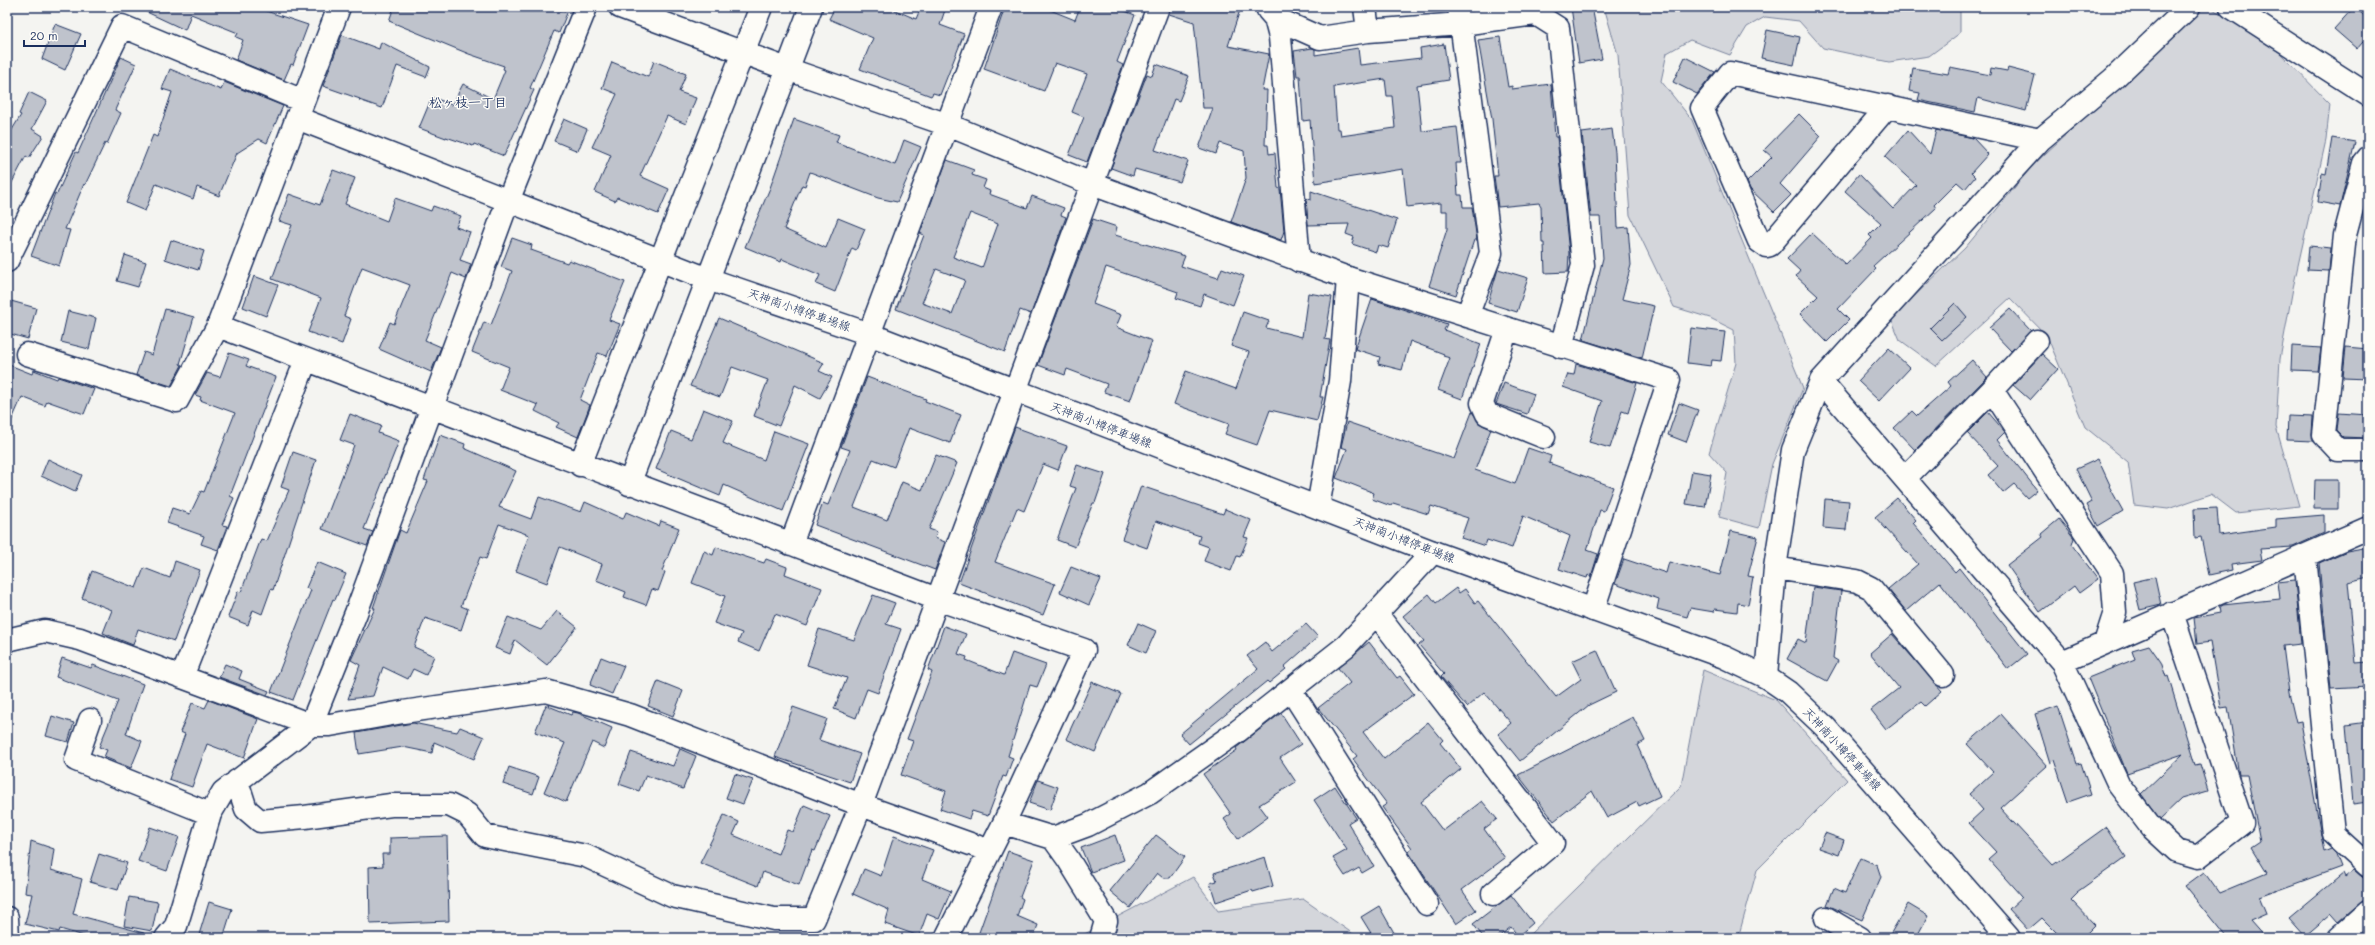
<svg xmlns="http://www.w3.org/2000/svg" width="2375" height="945" viewBox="0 0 2375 945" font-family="Mali,'Klee One',sans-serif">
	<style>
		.green { fill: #d4d6db; stroke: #78829c }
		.building { fill: #bfc3cc; stroke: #1b2f5e; fill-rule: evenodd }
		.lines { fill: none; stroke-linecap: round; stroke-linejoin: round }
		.street-casing { stroke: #1b2f5e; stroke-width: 25 }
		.secondary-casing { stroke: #1b2f5e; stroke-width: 25 }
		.street { stroke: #fdfcf7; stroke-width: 22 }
		.secondary { stroke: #fdfcf7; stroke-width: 22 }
		.labels { text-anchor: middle; stroke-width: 3; stroke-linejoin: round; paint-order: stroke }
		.street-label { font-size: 12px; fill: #1b2f5e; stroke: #fdfcf7 }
		.neighbourhood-label { font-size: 13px; font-weight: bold; fill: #1b2f5e; stroke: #fdfcf7 }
	</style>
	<rect width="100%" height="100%" fill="#f4f4f1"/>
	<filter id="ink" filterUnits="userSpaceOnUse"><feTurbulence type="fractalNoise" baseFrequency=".025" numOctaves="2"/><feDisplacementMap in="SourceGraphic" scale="8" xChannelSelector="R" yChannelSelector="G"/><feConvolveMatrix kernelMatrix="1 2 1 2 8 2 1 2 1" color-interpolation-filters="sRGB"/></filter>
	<g filter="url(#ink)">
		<path class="green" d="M1604 7H1960V33L1929 56 1889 62 1823 48 1799 21 1765 17 1747 27 1730 55 1690 40 1667 53 1661 81 1692 120 1803 388 1772 464 1759 528 1719 517 1727 473 1709 453 1736 363 1734 330 1710 318 1674 307 1630 215 1618 55Z
			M2204 7H2210L2279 52 2330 104 2326 140 2293 288 2280 359 2276 427 2299 506 2236 513 2211 494 2168 509 2134 505 2128 462 2085 427 2047 336 2010 298 1936 366 1900 340 1891 318 1965 248 2033 165Z
			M1703 670 1776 700 1847 780 1757 870 1738 938H1526L1681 786Z
			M1193 877 1218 911 1303 899 1359 938H1077Z"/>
		<path class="building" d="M136 7H254L308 25 293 65 291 64 284 80 236 60 243 40 236 37 238 33 191 14 185 30Z
			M394 7H552L567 13 559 33 554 31 530 88 534 90 504 156 474 144 473 146 446 137V138L419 128 432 97 452 105 463 84 493 99 505 70 503 69 504 66 469 54 389 21Z
			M835 7H888L916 19 921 7H946L940 25 964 34 940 95 933 93 931 96 860 69 873 38 829 19Z
			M1005 7H1043L1075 20 1080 7H1114L1135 15 1117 62 1123 65 1087 162 1069 155 1084 117 1072 112 1087 74 1055 63 1044 91 984 69Z
			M1170 7H1241L1228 46 1269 54 1262 90H1267L1265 145H1268L1269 154 1275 153 1278 188 1280 189 1284 231 1281 240 1231 222 1246 178 1244 151 1220 143 1216 154 1199 148 1213 108H1203L1194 22 1169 14Z
			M1571 7H1592L1602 59 1579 63Z
			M2354 7 2368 19V36L2357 49 2334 29Z
			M55 24 81 34 65 70 42 59Z
			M1767 30 1800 37 1794 65 1761 58Z
			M342 35 379 49 381 42 430 67 426 77 397 66 382 108 359 100 360 99 323 86Z
			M1500 37 1508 87 1512 86V89L1551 84 1555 137H1557L1569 253 1568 272 1545 273 1544 243H1542L1541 206 1539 203 1498 207 1494 176H1498L1492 119 1478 40Z
			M1444 44 1449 80 1417 85 1422 131 1457 127 1461 163H1456L1458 195H1462L1463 207H1472L1477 240H1474L1456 295 1429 286 1447 229V211H1441V203L1407 207 1403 169 1315 183 1310 120 1303 121 1300 76H1297L1294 51 1312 48 1315 49V55L1358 48 1360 65 1421 58 1420 48ZM1385 79 1387 96H1392L1395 128 1341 136 1340 129H1337L1334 87Z
			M121 57 136 64 115 110 121 113 107 144 105 143 85 185 84 184 65 229 70 230 59 266 31 256 55 193 57 194 76 152 78 153Z
			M1685 57 1715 72 1697 94 1673 82Z
			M654 61 686 74 679 92 696 98 686 124 667 116 640 176 669 189 658 214 617 197 615 201 595 192 611 155 592 147 617 94 602 88 612 62 648 77Z
			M1156 64 1189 76 1179 101 1174 99 1155 150 1188 161 1180 182 1135 169 1133 176 1111 168 1147 74 1152 76Z
			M1950 67 1990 75 1991 68 2007 71 2008 68 2035 75 2026 111 1978 98 1975 112 1918 100 1920 93 1909 91 1913 68 1948 74Z
			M170 69 221 90 224 82 283 106 267 143 259 139 237 153 219 196 197 187 193 199 156 184 145 211 126 203 153 135 157 137 172 92 162 89Z
			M29 92 47 101 32 129 43 136 29 158 26 156 7 192V138L21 115 19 114Z
			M1799 114 1821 136 1780 184 1791 195 1774 212 1750 189 1747 182 1772 157 1764 150Z
			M564 119 587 129 578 151 554 141Z
			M794 119 839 135 836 142 895 165 904 140 921 147 897 202 878 198 810 172 805 186 802 185 784 229 826 248 838 218 865 229 856 250 852 248 835 292 816 284 820 275 782 259 781 262 745 247 770 188Z
			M1612 129 1615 152 1618 228 1628 227 1631 265 1622 299 1654 306 1642 358 1583 340 1603 258 1600 217H1591L1582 133Z
			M1908 130 1930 154 1936 130 1973 138 1988 154 1971 173 1975 177 1965 189 1957 182 1934 205 1936 208 1873 266 1876 269 1838 309 1849 320 1827 342 1800 314 1818 296 1796 276 1800 271 1787 259 1812 233 1846 265 1872 238 1869 235 1881 223 1845 191 1859 174 1893 209 1916 185 1885 157Z
			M2332 138 2355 142 2340 206 2318 202 2322 173 2326 174Z
			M947 160 974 170 972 175 986 180 983 188 990 191 989 194 1027 208 1032 196 1064 208 1061 215 1066 217 1031 314 1020 310 1005 352 896 309 924 235 920 233ZM970 213 998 224 982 268 953 257ZM936 269 965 280 952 314 922 303Z
			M333 170 355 178 345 204 387 221 395 198 431 211 433 206 461 216 456 227 470 232 460 260 471 264 466 279 452 273 425 340 441 347 431 372 379 349 390 322 394 324 410 285 362 267 344 316 351 319 342 344 308 332 321 298 272 279 292 225 279 221 289 194 320 205Z
			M1311 191 1397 220 1388 248 1378 245 1376 252 1352 244 1354 237 1346 234 1349 224 1308 225 1306 198 1311 200Z
			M1093 219 1117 227 1115 235 1185 256 1181 266 1218 278 1222 268 1244 276 1233 305 1204 294 1200 306 1176 298 1178 292 1106 267 1093 304 1121 315 1116 327 1152 341 1130 401 1104 392 1107 384 1067 369 1065 375 1038 365Z
			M512 238 532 245 531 250 567 263 569 260 625 282 609 320 620 324 607 356 598 353 580 400 590 405 578 437 556 427 559 423 535 411 538 405 500 390 509 367 472 352 484 322 491 325 512 271 501 267Z
			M171 240 204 251 198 270 165 259Z
			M2309 246 2331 248 2329 271 2307 270Z
			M125 255 146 262 138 287 117 281Z
			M1498 269 1528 278 1517 312 1488 303Z
			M254 276 278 285 266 316 243 307Z
			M1308 293 1332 297 1325 339 1330 340 1320 397H1323L1317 421 1270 410 1257 445 1225 434 1229 424 1174 404 1186 371 1236 389 1249 352 1231 346 1243 312 1269 321 1266 328 1302 337Z
			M1372 299 1447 324 1444 330 1481 344 1462 399 1438 390 1450 358 1443 356 1444 354 1410 341 1402 370 1378 364 1380 357 1355 349Z
			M11 301 36 308 28 339 7 333V313Z
			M1955 303 1967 317 1942 340 1930 328Z
			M165 309 194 317 180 364 182 365 171 386 136 375 144 352 152 355Z
			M2010 309 2031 331 2011 351 1989 328Z
			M68 311 96 318 89 349 61 342Z
			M719 318 824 363 819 371 832 377 820 398 795 385 779 426 754 416 768 380 732 367 720 397 690 386Z
			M1691 328 1725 332 1721 361 1712 360 1711 366 1687 363Z
			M2292 346 2321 348 2318 371 2291 370Z
			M2346 347 2368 349V379L2343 378Z
			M1889 348 1910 368 1879 401 1858 381Z
			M229 353 249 360 246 366 276 377 230 496 234 498 222 525 227 526 218 550 201 544 204 536 167 523 172 508 190 514 201 491 204 492 235 413 200 400 201 397 195 395 207 373 220 377Z
			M2042 354 2058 369 2030 400 2013 385Z
			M1972 360 1987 377 1915 450 1894 428 1912 411 1917 416 1951 386 1948 382Z
			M7 364 32 374 34 370 57 379 58 377 94 389 84 414 47 401 45 406 22 397 7 431Z
			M1576 364 1637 383 1628 413 1622 411 1610 448 1589 442 1602 401 1563 387 1568 374 1574 375Z
			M867 377 926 399 925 401 961 415 950 443 909 428 894 467 873 459 854 507 887 520 902 482 922 490 936 455 957 463 929 529 937 532 935 538 945 542 935 570 815 525 823 503 828 505 850 450 841 447Z
			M1504 383 1534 394 1527 414 1496 404Z
			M1679 403 1698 410 1686 442 1668 435Z
			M703 409 733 421 723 443 764 460 774 431 809 444 783 511 724 485 720 496 656 469 671 431 691 439Z
			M1472 412 1482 425 1491 429 1475 470 1515 484 1528 448 1551 456 1549 463 1613 487 1604 511 1600 510 1587 550 1598 554 1591 577 1588 575 1587 578 1559 569 1570 536 1523 516 1512 548 1487 540 1485 546 1461 538 1468 518 1431 506 1428 514 1393 503 1391 506 1372 499 1374 493 1336 478 1347 449 1341 447 1347 422 1454 459Z
			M1988 412 2005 432 1997 440 2037 490 2027 498 2014 484 2003 493 1988 475 1998 466 1967 433Z
			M2339 413 2368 415 2367 438 2343 437 2337 431Z
			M350 414 381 426 378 433 399 441 364 529 373 532 367 546 322 529 354 445 340 440Z
			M2288 416 2313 417 2312 434 2314 441 2287 440Z
			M1015 427 1067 446 1058 470 1043 464 1024 511 1017 508 995 562 1055 584 1043 615 959 583Z
			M440 435 465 444 464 448 516 471 499 507 531 519 539 497 581 512 585 502 623 519 626 512 659 526 661 521 679 528 662 571 665 572 658 591 652 589 646 605 624 597 626 592 596 580 602 564 560 547 547 583 516 571 529 535 499 524 486 559 480 557 461 606 468 609 461 630 425 618 414 647 434 656 426 675 413 669 408 679 383 667 373 696 348 699 360 665 351 660 375 608H373L400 530 406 533 428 481 424 480Z
			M293 452 316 460 273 590 271 589 262 614 253 610 248 625 228 617 238 591 241 592 261 539 267 541 289 490 281 487Z
			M48 459 82 475 75 492 41 476Z
			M2098 459 2110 485 2109 486 2123 511 2098 526 2087 505 2092 502 2076 469Z
			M1077 465 1105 474 1095 503H1093L1075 547 1057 540 1076 488 1070 486Z
			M1692 471 1711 474 1705 507 1686 504Z
			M2315 480H2338V509H2314Z
			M1141 486 1223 514 1225 509 1251 520 1244 537 1248 538 1240 557 1237 556 1231 571 1204 561 1209 547 1198 543 1200 536 1156 521 1147 548 1122 539Z
			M1897 498 1916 520 1913 523 1955 572 1959 568 2027 654 2008 669 1940 582 1906 611 1888 589 1918 564 1875 517Z
			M1825 499 1849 501 1846 530 1823 528Z
			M2217 508 2219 535 2276 527V519L2324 515V533L2293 547 2260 549 2262 560 2231 564 2232 570 2209 575 2201 537 2195 538 2194 509Z
			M2059 519 2074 538 2072 545 2098 579 2079 593 2074 586 2040 612 2007 565 2043 537 2041 534Z
			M1731 531 1758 537 1748 576 1753 577 1748 605 1738 603 1737 612 1715 609 1714 612 1690 608 1687 617 1657 609 1659 599 1615 584 1624 559 1666 573 1669 562 1720 575Z
			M716 547 764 563 766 559 787 567 785 574 822 588 807 626 775 614 759 651 738 642 742 633 714 623 725 596 692 583 704 551 713 555Z
			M2368 547V577L2348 582 2356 663 2368 662V687L2331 689 2319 563 2347 551Z
			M175 561 200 570 174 641 138 629 133 645 103 633 112 610 82 598 92 571 136 588 144 568 170 578Z
			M317 562 346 574 335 600 333 599 293 700 271 692 311 590 306 588Z
			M1071 567 1101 579 1089 605 1060 592Z
			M2155 577 2161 605 2140 610 2133 582Z
			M2295 580 2301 644 2283 646 2289 693 2296 723 2301 722 2324 852 2331 849 2336 854 2341 867 2259 897 2266 914 2250 921 2265 938H2227L2185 886 2204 872 2219 893 2267 873 2251 847 2260 841 2247 775H2239L2228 707 2221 708 2210 642 2197 644 2194 618 2221 613 2220 607 2223 605 2280 599 2278 582Z
			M1813 587 1841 591 1833 658 1838 661 1827 681 1787 659 1798 639 1806 643Z
			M1456 588 1459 593 1465 589 1475 603 1478 601 1556 697 1581 679 1572 661 1597 650 1616 692 1589 705 1520 761 1498 734 1511 723 1484 692 1467 707 1441 677 1444 674 1419 645 1424 641 1403 616 1429 594 1436 603Z
			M873 595 895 603 886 624 901 629 878 693 867 689 856 718 834 709 847 678 807 665 819 629 854 640Z
			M557 611 577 627 547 665 515 640 510 654 495 648 508 617 541 630Z
			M1138 623 1156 631 1146 653 1128 645Z
			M1306 624 1318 637 1284 667 1286 669 1269 683 1267 681 1189 744 1180 734 1258 669 1247 656 1265 642 1272 652Z
			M944 626 966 634 958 654 967 657 966 660 1004 675 1012 653 1046 665 1037 687 1030 685 1008 756 1013 758 1006 777 1003 776 988 816 972 811 969 819 940 809 946 791 901 775 913 741 907 739 932 672 928 670Z
			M1892 634 1942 691 1925 706 1921 702 1886 729 1871 710 1899 688 1870 653Z
			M1369 642 1397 678 1400 676 1414 694 1363 732 1384 759 1428 722 1443 740 1440 743 1461 769 1421 802 1443 831 1482 801 1497 819 1484 829 1505 858 1462 890 1476 910 1456 924 1408 851 1412 848 1382 807 1387 804 1353 759 1357 756 1318 708 1350 683 1338 668Z
			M2149 645 2161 662 2166 677 2168 676 2195 765 2200 764 2208 791 2181 799 2160 819 2141 794 2183 754 2127 773 2088 678 2135 659 2132 650Z
			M601 657 624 666 612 694 590 685Z
			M62 658 91 668 93 665 143 684 126 734 142 741 131 768 104 757 107 750 99 747 118 701 56 677Z
			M225 664 242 671 239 679 269 691 267 695 219 677Z
			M658 681 683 691 673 716 648 706Z
			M1092 682 1121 694 1095 752 1066 739Z
			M209 700 258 719 244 758 207 744 192 787 169 779 185 734 180 732 192 703 205 708Z
			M546 705 571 715 573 712 578 713 612 728 604 748 592 742 566 802 544 792 565 743 535 732Z
			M2058 706 2077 764 2081 763 2091 794 2068 802 2054 760 2050 763 2035 714Z
			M793 707 827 719 819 740 860 754 850 782 775 757Z
			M1281 713 1301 744 1280 758 1296 782 1259 805 1268 817 1238 839 1224 819 1231 814 1203 774 1237 750 1236 748Z
			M2001 714 2047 766 2000 808 2053 865 2106 827 2126 857 2077 892 2078 893 2071 900 2095 925 2082 938H2062L2042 918 2028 930 2009 909 2022 897 1988 859 1996 852 1969 823 1983 810 1969 794 1993 772 1967 744Z
			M52 716 74 723 68 742 46 736Z
			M1633 717 1645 741 1637 745 1660 796 1639 806 1637 802 1607 818 1592 791 1554 821 1518 775Z
			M2368 722V802L2353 804 2346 725Z
			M413 723 457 732 460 727 484 737 474 759 434 742 432 753 403 747 359 754 356 733Z
			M680 749 696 756 683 789 646 775 639 791 619 784 631 752 673 766Z
			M509 767 539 777 533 794 503 784Z
			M735 774 753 780 743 804 726 798Z
			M1038 780 1058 787 1050 810 1029 803Z
			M1335 786 1356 818 1348 823 1374 866 1362 873 1359 868 1345 876 1333 858 1347 850 1314 800Z
			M804 805 830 816 815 851 812 850 799 885 763 872 758 886 700 863 724 815 739 822 733 835 778 854 787 830 793 832Z
			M150 827 179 837 167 871 138 861Z
			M1825 833 1844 840 1839 855 1819 848Z
			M1115 835 1124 860 1091 872 1081 848Z
			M1156 835 1185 857 1170 878H1163L1157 873 1130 908 1110 891Z
			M447 836 449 921 370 924 369 867 383 866 382 854H390V838Z
			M894 836 933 850 922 879 951 891 939 919 927 914 919 936 885 924 889 910 853 894 864 869 881 876Z
			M31 841 54 849 51 870 82 879 73 914 144 933 143 938H91L60 929 59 932 25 924 32 894 25 893Z
			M1008 851 1034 860 1020 897 1023 899 1017 916 1038 925 1033 938H977Z
			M99 854 127 863 118 890 90 882Z
			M1265 857 1273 886 1253 892 1252 890 1216 902 1210 883 1217 881 1214 873Z
			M1861 858 1877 865 1881 877 1862 920 1827 905 1834 888 1845 893Z
			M2354 870 2368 882V900L2360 903 2339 921 2332 913 2305 936 2289 918 2343 873 2345 877Z
			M1511 895 1533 923 1518 936 1511 927 1497 938H1484L1473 924Z
			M129 897 158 902 152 931 124 926Z
			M209 902 232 909 223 938H198Z
			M1908 904 1928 916 1916 938H1888Z
			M1379 906 1397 938H1374L1361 917Z"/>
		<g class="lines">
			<g class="street-casing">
				<path id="street" d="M1365 7 1368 31
					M1459 7 1491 253 1467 316
					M2231 7 2368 95
					M1268 10 1275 18 1280 37 1299 261
					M1275 18 1320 38 1368 31 1461 24 1536 14 1558 28 1583 265 1561 347
					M787 69 948 125 1092 184
					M1888 106 1770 245 1766 246 1759 241 1702 108 1730 73 2040 140
					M2368 158 2364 163 2345 235 2324 435 2338 450H2368
					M7 261 122 26 303 101
					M218 326 937 599 1084 650 1004 823 946 938
					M1507 329 1482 403 1487 414 1544 437
					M27 354 177 401 218 326 339 7
					M1821 381 2062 662 2119 785 2151 827 2177 851 2198 857 2242 823 2172 613
					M1992 390 2112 573 2115 612 2105 643
					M580 465 661 259
					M1905 478 1992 390 2037 341
					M629 484 708 279
					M1318 507 1340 381 1348 278 1669 380 1593 610
					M791 544 991 7
					M2305 557 2333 834 2368 866
					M1775 568 1857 581 1871 588 1943 675
					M1376 613 1553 843 1493 894
					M7 640 45 631 80 639 311 725H330L403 712 546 691 630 715 861 805 990 851
					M2062 662 2368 528
					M182 677 306 360
					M1766 677 1775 568 1793 450 1821 381 2040 140 2113 79 2189 7
					M1291 690 1427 904
					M90 720 76 760 210 814
					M237 781 246 809 260 821 305 817 391 805H449L467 814 485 836 586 856 672 896 774 919H814L861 805 1158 7
					M1004 823 1053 838 1088 825 1150 793 1238 731 1346 646 1433 552
					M1053 838 1068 859 1106 921 1101 938
					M7 918 8 938
					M1826 918 1860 938
					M166 938 176 926 210 814 223 792 311 725 356 613 508 201 586 7
					M2339 938 2368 912"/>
			</g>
			<g class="secondary-casing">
				<path id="secondary" d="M620 7 787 69
					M297 118 708 279 869 334 1433 552 1724 657 1766 677 1788 692 1825 727 2009 938
					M1092 184 1348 278
					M661 259 761 7
					M708 279 811 7"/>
			</g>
			<use href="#street" class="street"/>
			<use href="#secondary" class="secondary"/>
		</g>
	</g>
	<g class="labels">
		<g class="street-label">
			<text transform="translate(799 310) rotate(19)" y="4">天神南小樽停車場線</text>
			<text transform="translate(1101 425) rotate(21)" y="4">天神南小樽停車場線</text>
			<text transform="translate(1404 540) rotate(21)" y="4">天神南小樽停車場線</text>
			<text transform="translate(1842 749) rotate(47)" y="4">天神南小樽停車場線</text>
		</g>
		<g class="neighbourhood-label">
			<text x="468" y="107">松ヶ枝一丁目</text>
		</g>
	</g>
	<rect width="2375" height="945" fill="none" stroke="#fdfcf7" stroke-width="24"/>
	<rect x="12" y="12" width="2351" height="921" fill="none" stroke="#1b2f5e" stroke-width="1.5" filter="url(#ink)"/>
	<path d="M24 40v6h61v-6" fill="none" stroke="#1b2f5e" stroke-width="2"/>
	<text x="30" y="40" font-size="12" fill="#1b2f5e" stroke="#fdfcf7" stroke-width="3" paint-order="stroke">20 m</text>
</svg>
